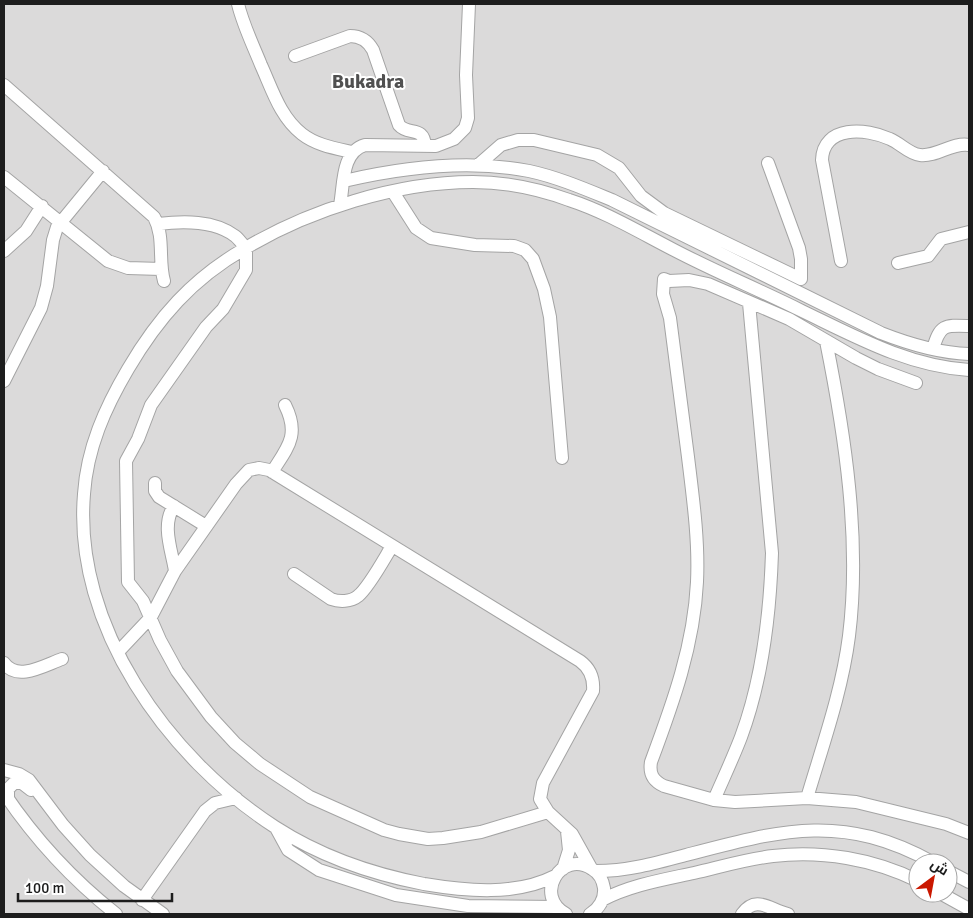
<svg xmlns="http://www.w3.org/2000/svg" width="973" height="918" viewBox="0 0 973 918" font-family="Signika,Cairo,sans-serif">
	<style>
		.residential { fill: #dbdada; fill-rule: evenodd }
		.lines { fill: none; stroke-linecap: round; stroke-linejoin: round }
		.minor-casing { stroke: #a4a4a4; stroke-width: 14 }
		.minor { stroke: #fff; stroke-width: 12 }
		.labels { text-anchor: middle; stroke-width: 4; stroke-linejoin: round; paint-order: stroke }
		.district-label { font-size: 20px; font-weight: bold; fill: #505050; stroke: #fff }
	</style>
	<rect width="100%" height="100%" fill="#eeece3"/>
	<path class="residential" d="M4 4H969V914H4ZM918 863H948V893H918Z"/>
	<g class="lines">
		<g class="minor-casing">
			<path id="minor" d="M238 4C243 25 253 45 261 65 272 89 280 117 302 134 316 145 334 148 352 152
				M295 56 350 36C361 36 368 41 373 50L399 125C408 136 424 125 425 146
				M4 85 154 217C165 237 158 260 164 281
				M477 166 501 145 518 140H534L597 155 619 168 641 196 664 213 801 279V259L799 248 768 163
				M4 177 108 261 128 268 161 269
				M344 181C404 167 468 159 529 171 557 177 585 189 612 200L881 333C909 344 939 353 969 354
				M393 192 416 228 431 238 475 245 514 246 525 250 533 259 544 289 550 317 562 458
				M340 205C344 185 341 152 365 145L436 146 454 139 465 128 468 118 466 75 469 4
				M158 224C183 221 214 220 235 236 239 239 242 244 246 248V270L223 309 206 327 151 405 138 439 126 461 128 582 143 601 160 640 177 671 211 717 235 743 260 764 310 797 384 830 399 834 428 839 443 838 481 832 548 812
				M4 251 26 231 42 206
				M841 261 822 160C823 125 866 128 890 139 900 143 909 154 920 155 937 157 952 142 969 145
				M898 263 928 256 941 239 969 232
				M933 349C940 324 945 325 969 326
				M4 381 41 308 47 286 53 240 57 227 103 171
				M916 383 878 369 856 358 789 319 708 284 689 280 669 281 664 279 663 294 670 318C676 364 682 411 688 457 693 498 699 541 697 582 694 645 673 703 651 762 649 774 653 781 664 786L714 800 735 802 807 798 856 802 946 824 969 833
				M272 472C288 447 300 435 285 405
				M155 483V491L159 497 206 526
				M174 506C161 525 172 551 175 571
				M294 574 331 599C339 602 351 602 358 596 369 587 384 559 392 546
				M118 652 151 617 175 571 236 484 249 470 259 468 269 470 580 661C591 669 594 679 593 691L543 783 540 799 548 812 572 834 591 868
				M4 663C17 682 45 665 62 659
				M4 770 19 774 29 780 63 825 90 855 124 886 163 914
				M4 793C35 839 73 880 116 914
				M807 798C823 744 842 691 849 636 861 540 845 435 826 341
				M8 800V789L14 783H22L31 790
				M714 800C723 779 733 758 741 737 763 678 770 615 772 553L749 303
				M276 828 288 850 319 870 396 895 468 906 557 907
				M563 869 569 850 567 831
				M596 871C627 871 656 863 686 855 781 830 842 812 934 863
				M948 871 969 882
				M555 876C516 896 466 891 424 884 372 874 320 856 275 827 168 758 73 626 84 494 87 448 105 408 128 369 158 318 192 279 244 249 309 210 397 182 473 182 505 182 539 189 569 200 606 212 639 232 674 250 716 272 760 290 802 311 856 337 908 366 969 370
				M940 893 969 909
				M142 900 205 811 215 803 236 798
				M602 900C631 885 662 880 694 873 720 867 746 859 773 856 821 850 874 859 918 881
				M566 914C533 896 561 849 592 869 599 873 603 881 604 888 605 899 599 909 590 914
				M742 914C756 894 770 910 788 914"/>
		</g>
		<use href="#minor" class="minor"/>
	</g>
	<g class="labels">
		<g class="district-label">
			<text x="368" y="88">Bukadra</text>
		</g>
	</g>
	<rect width="973" height="918" fill="none" stroke="#1d1d1d" stroke-width="10"/>
	<g transform="translate(933 878) rotate(32)"><circle r="24" fill="#ffffff" stroke="#a5a5a5"/>
	<path d="M0-4L9 19L0 12L-9 19Z" fill="#ca1800"/>
	<text y="-8" font-size="14" font-weight="bold" text-anchor="middle" fill="#1d1d1d">ش</text>
	</g>
	<path d="M18 893v8h154v-8" fill="none" stroke="#1d1d1d" stroke-width="2.5"/>
	<text x="25" y="893" font-size="15" fill="#1d1d1d" stroke="#ffffff" stroke-width="4" paint-order="stroke">100 m</text>
</svg>
